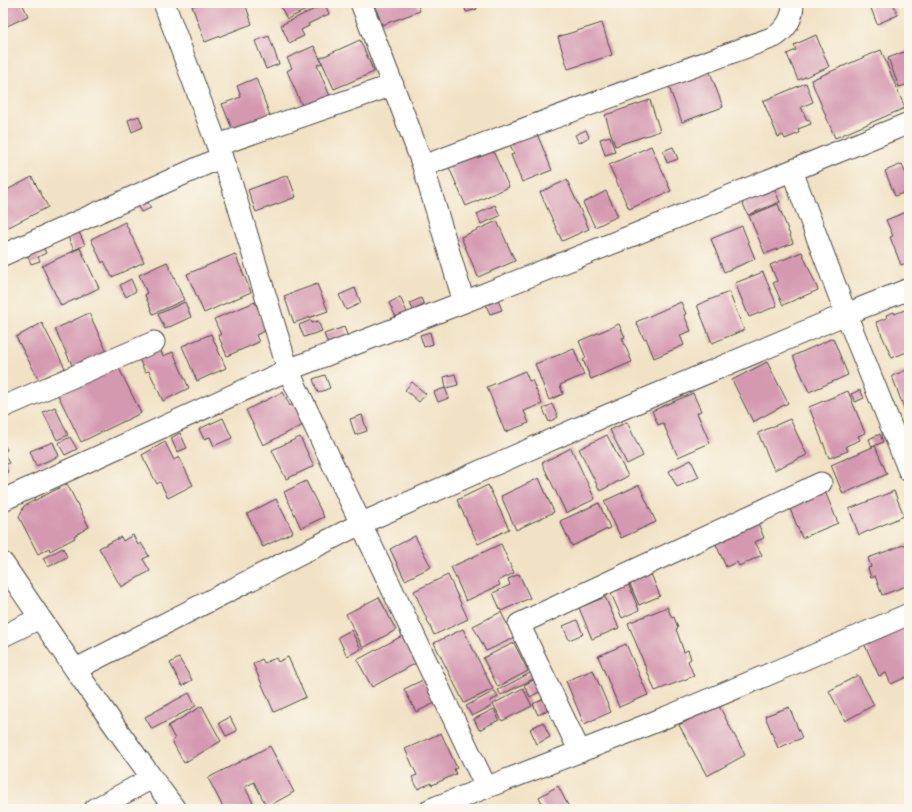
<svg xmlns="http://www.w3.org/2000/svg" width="912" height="812" viewBox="0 0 912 812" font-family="Vollkorn,serif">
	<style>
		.built { fill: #f4cfdc }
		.building { fill: #d498b0 }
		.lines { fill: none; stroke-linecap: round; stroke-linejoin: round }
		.minor-casing { stroke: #494642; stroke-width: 23 }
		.minor { stroke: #fff; stroke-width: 21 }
	</style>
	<rect width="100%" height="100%" fill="#fbf7ec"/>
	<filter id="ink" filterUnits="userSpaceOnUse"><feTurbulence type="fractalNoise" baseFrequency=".025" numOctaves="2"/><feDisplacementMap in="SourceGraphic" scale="8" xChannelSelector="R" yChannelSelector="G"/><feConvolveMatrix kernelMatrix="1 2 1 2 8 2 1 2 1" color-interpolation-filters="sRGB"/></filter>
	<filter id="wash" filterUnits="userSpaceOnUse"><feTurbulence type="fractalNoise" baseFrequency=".012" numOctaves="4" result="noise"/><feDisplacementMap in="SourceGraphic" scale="16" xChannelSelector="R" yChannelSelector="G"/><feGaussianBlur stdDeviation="0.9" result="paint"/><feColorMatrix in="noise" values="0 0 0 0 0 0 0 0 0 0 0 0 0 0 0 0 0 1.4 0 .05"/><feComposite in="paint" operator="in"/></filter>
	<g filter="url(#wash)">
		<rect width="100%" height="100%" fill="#f1e2c5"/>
		<path class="built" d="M144 798 151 809H122Z"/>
		<g id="blocks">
			<path class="building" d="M3 3H22L28 16 3 28Z
				M202 3H245L252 24 205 42 192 6Z
				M279 3H321L287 19Z
				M374 3H417L420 11 382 25Z
				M463 3H475L477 9 466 12Z
				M869 3H893L898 15 877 24Z
				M325 4 329 14 308 24 309 26 301 30 304 36 289 43 281 25Z
				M602 23 612 55 568 69 558 37Z
				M816 35 829 67 798 80 787 54 796 50 794 45Z
				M269 36 279 64 266 69 255 41Z
				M360 40 374 72 334 89 320 58Z
				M314 46 322 63 317 65 330 96 303 108 287 71 292 68 287 58Z
				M881 50 905 108 835 138 811 80Z
				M909 50V84L899 87 888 58Z
				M710 72 723 107 682 122 669 87Z
				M256 78 272 121 235 136 222 104 241 97 237 86Z
				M806 83 813 102 801 107 807 120 809 119 811 124 798 129 799 133 785 139 783 135 778 137 763 101Z
				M650 100 660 131 615 146 605 115Z
				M139 116 143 127 132 132 128 120Z
				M535 129 552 170 522 182 511 155 514 154 508 140Z
				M586 130 589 137 579 143 575 135Z
				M610 136 615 152 605 155 600 139Z
				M490 144 509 187 466 206 447 163Z
				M651 146 671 191 629 209 609 165Z
				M673 147 678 159 667 163 663 151Z
				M902 164 909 183V191L895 196 885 171Z
				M288 175 296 197 256 212 248 190Z
				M32 177 48 207 5 229 3 224V192Z
				M567 180 589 229 562 241 540 192Z
				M772 184 780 202 748 215 740 197Z
				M606 191 618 216 595 227 583 203Z
				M145 197 151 208 141 212 135 201Z
				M778 204 793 243 765 254 749 216Z
				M495 205 500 216 481 224 477 214Z
				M909 211V262L901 265 890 237 893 236 886 220Z
				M497 221 515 261 478 277 461 237Z
				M125 222 144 262 112 277 104 261 102 263 91 239Z
				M742 226 755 259 724 272 711 239Z
				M78 230 85 245 74 250 67 235Z
				M42 245 46 253 38 257 40 261 31 264 26 252Z
				M80 248 99 288 61 306 42 266Z
				M802 252 818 290 783 305 773 283 777 281 770 265Z
				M235 254 251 292 204 313 187 274Z
				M167 262 184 300 153 314 145 295 147 293 139 275Z
				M763 272 777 306 749 317 735 283Z
				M131 279 136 291 126 297 120 285Z
				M317 284 328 311 294 323 284 296Z
				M355 288 361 303 346 310 339 295Z
				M729 292 744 330 712 343 697 305Z
				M400 297 408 314 397 319 389 303Z
				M421 298 424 305 413 310 410 303Z
				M498 300 502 310 490 314 486 305Z
				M185 302 191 317 165 329 158 314Z
				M255 302 267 330 256 335 259 342 227 356 218 335H221L214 319Z
				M681 302 686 314 684 315 691 331 680 335 684 345 654 358 646 338 644 339 636 322Z
				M907 309 909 314V351L892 358 876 322 887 318 886 315 894 312 895 314Z
				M89 313 107 352 73 367 55 329Z
				M311 320 312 323 318 321 322 331 304 337 299 325Z
				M42 323 65 368 40 382 16 337Z
				M619 324 625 337 622 338 632 362 591 379 583 360 586 358 579 341Z
				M344 327 348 337 328 344 324 334Z
				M430 332 433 344 424 347 420 335Z
				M211 334 226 368 197 381 182 346Z
				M833 338 848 375 809 392 793 356Z
				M160 349 163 356 173 352 189 388 163 401 149 371 145 372 139 359Z
				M574 349 584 375 560 385 563 394 549 400 535 364Z
				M767 362 788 403 753 422 732 380Z
				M117 364 141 413 81 442 57 393Z
				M909 369V409L905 411 892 376Z
				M525 371 529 381 532 380 542 404 524 411 529 423 505 432 487 387Z
				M455 374 458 385 446 388 444 377Z
				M325 375 330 388 318 393 313 379Z
				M412 382 426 394 419 402 405 390Z
				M445 388 449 398 438 402 434 392Z
				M860 390 864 398 855 402 851 394Z
				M848 391 865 433 858 436 860 440 846 446 848 451 829 458 809 407Z
				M283 392 290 406 295 403 305 424 263 445 246 410Z
				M693 393 701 411 697 413 710 443 678 457 663 423 658 425 652 411Z
				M552 404 558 417 549 422 543 409Z
				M55 407 68 435 57 440 43 412Z
				M362 415 367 431 355 435 350 419Z
				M223 418 232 438 214 446 210 437 204 439 199 429Z
				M790 419 807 455 774 470 758 433Z
				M627 422 643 456 627 464 610 430Z
				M180 433 187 448 177 452 171 438Z
				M880 434 883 442 872 447 869 439Z
				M607 435 628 476 600 491 579 449Z
				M70 437 77 449 65 455 58 443Z
				M300 437 314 466 286 479 272 450Z
				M3 442 7 450 3 452 9 463 5 465 8 472 3 474Z
				M53 442 59 456 36 466 30 451Z
				M165 442 174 460 179 457 193 485 168 498 160 482 157 484 142 455Z
				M875 446 887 474 843 494 831 465Z
				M571 448 595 499 566 513 542 463Z
				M691 460 699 477 677 487 669 471Z
				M539 478 554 512 516 530 501 496Z
				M306 481 324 517 301 528 284 492Z
				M67 484 89 527 74 536 75 538 50 551 49 548 38 554 19 517 24 506Z
				M488 485 509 529 478 544 457 500Z
				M639 485 656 522 621 538 604 501Z
				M824 489 838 523 802 538 788 504Z
				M894 491 904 516 859 535 849 509Z
				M276 499 293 532 263 547 247 514Z
				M599 503 610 528 572 546 560 521Z
				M756 518 764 538 755 542 762 555 739 566 737 562 726 567 714 540Z
				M133 535 138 545 141 543 149 556 143 559 150 571 121 587 99 548 121 537 123 541Z
				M415 536 431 567 405 580 390 549Z
				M909 543V585L882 595 875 576 871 578 868 568 871 567 868 558Z
				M501 544 514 573 498 581 500 585 466 601 451 567Z
				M63 548 67 557 48 567 43 558Z
				M649 569 660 596 639 605 627 578Z
				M519 574 530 598 501 611 493 593 510 585 508 579Z
				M448 575 468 619 434 635 414 591Z
				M627 581 639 610 622 618 609 589Z
				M379 597 396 630 363 648 346 614Z
				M605 597 619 628 592 639 579 608Z
				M667 607 672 618 674 617 678 628 676 629 684 652 688 650 691 659 688 661 694 676 655 691 628 623Z
				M501 612 514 638 486 651 473 626Z
				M577 620 583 634 569 640 563 626Z
				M909 620V676L891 684 886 673 879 676 863 641Z
				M463 629 493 689 464 703 434 643Z
				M351 630 361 649 347 656 338 637Z
				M406 634 420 661 372 687 357 660Z
				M514 643 528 671 498 687 483 658Z
				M626 644 648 695 619 707 598 656Z
				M288 657 306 697 274 712 253 664 262 659 264 663 276 658 278 662Z
				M179 658 192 680 182 686 170 663Z
				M593 670 611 712 584 724 566 681Z
				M532 672 535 678 501 695 498 690Z
				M858 675 874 705 845 721 829 691Z
				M535 679 541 691 530 697 524 685Z
				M423 680 435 703 416 712 404 689Z
				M523 688 532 706 502 721 493 704Z
				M495 691 498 697 490 701 492 706 472 716 466 706Z
				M189 693 196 706 152 729 145 717Z
				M543 699 548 710 538 715 533 704Z
				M718 704 745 755 707 776 679 725Z
				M202 706 221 741 184 763 172 741 175 739 168 726Z
				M789 707 802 738 778 748 765 716Z
				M494 709 499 720 479 730 474 719Z
				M230 717 237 731 226 736 219 723Z
				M543 722 550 737 537 744 530 729Z
				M441 733 457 768 454 769 456 774 432 785 431 783 418 789 412 777 417 775 405 749Z
				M270 746 294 792 267 807 254 782 245 787 256 809H224L208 778Z
				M558 786 570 809H545L539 797Z"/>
		</g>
	</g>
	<g filter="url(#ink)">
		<use href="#blocks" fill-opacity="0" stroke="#494642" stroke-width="1"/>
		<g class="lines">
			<g class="minor-casing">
				<path id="minor" d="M164 3 232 185 288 370 486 787
					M361 3 408 125 423 166 464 302
					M218 145 393 85
					M423 166 774 37C787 29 793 18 793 3
					M792 171 846 314 909 471
					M3 255 222 157
					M3 407 154 342
					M3 500 288 370 464 302 631 236 909 123
					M3 563C59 646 115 729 175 809
					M3 636 40 618
					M76 669 362 523 603 417 846 314 909 289
					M580 752 519 624 821 483
					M95 809 152 778
					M431 809C507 779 584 751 659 720 743 686 826 650 909 614"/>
			</g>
			<use href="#minor" class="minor"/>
		</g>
	</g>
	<rect width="912" height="812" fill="none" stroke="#fbf7ec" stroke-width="16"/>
</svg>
